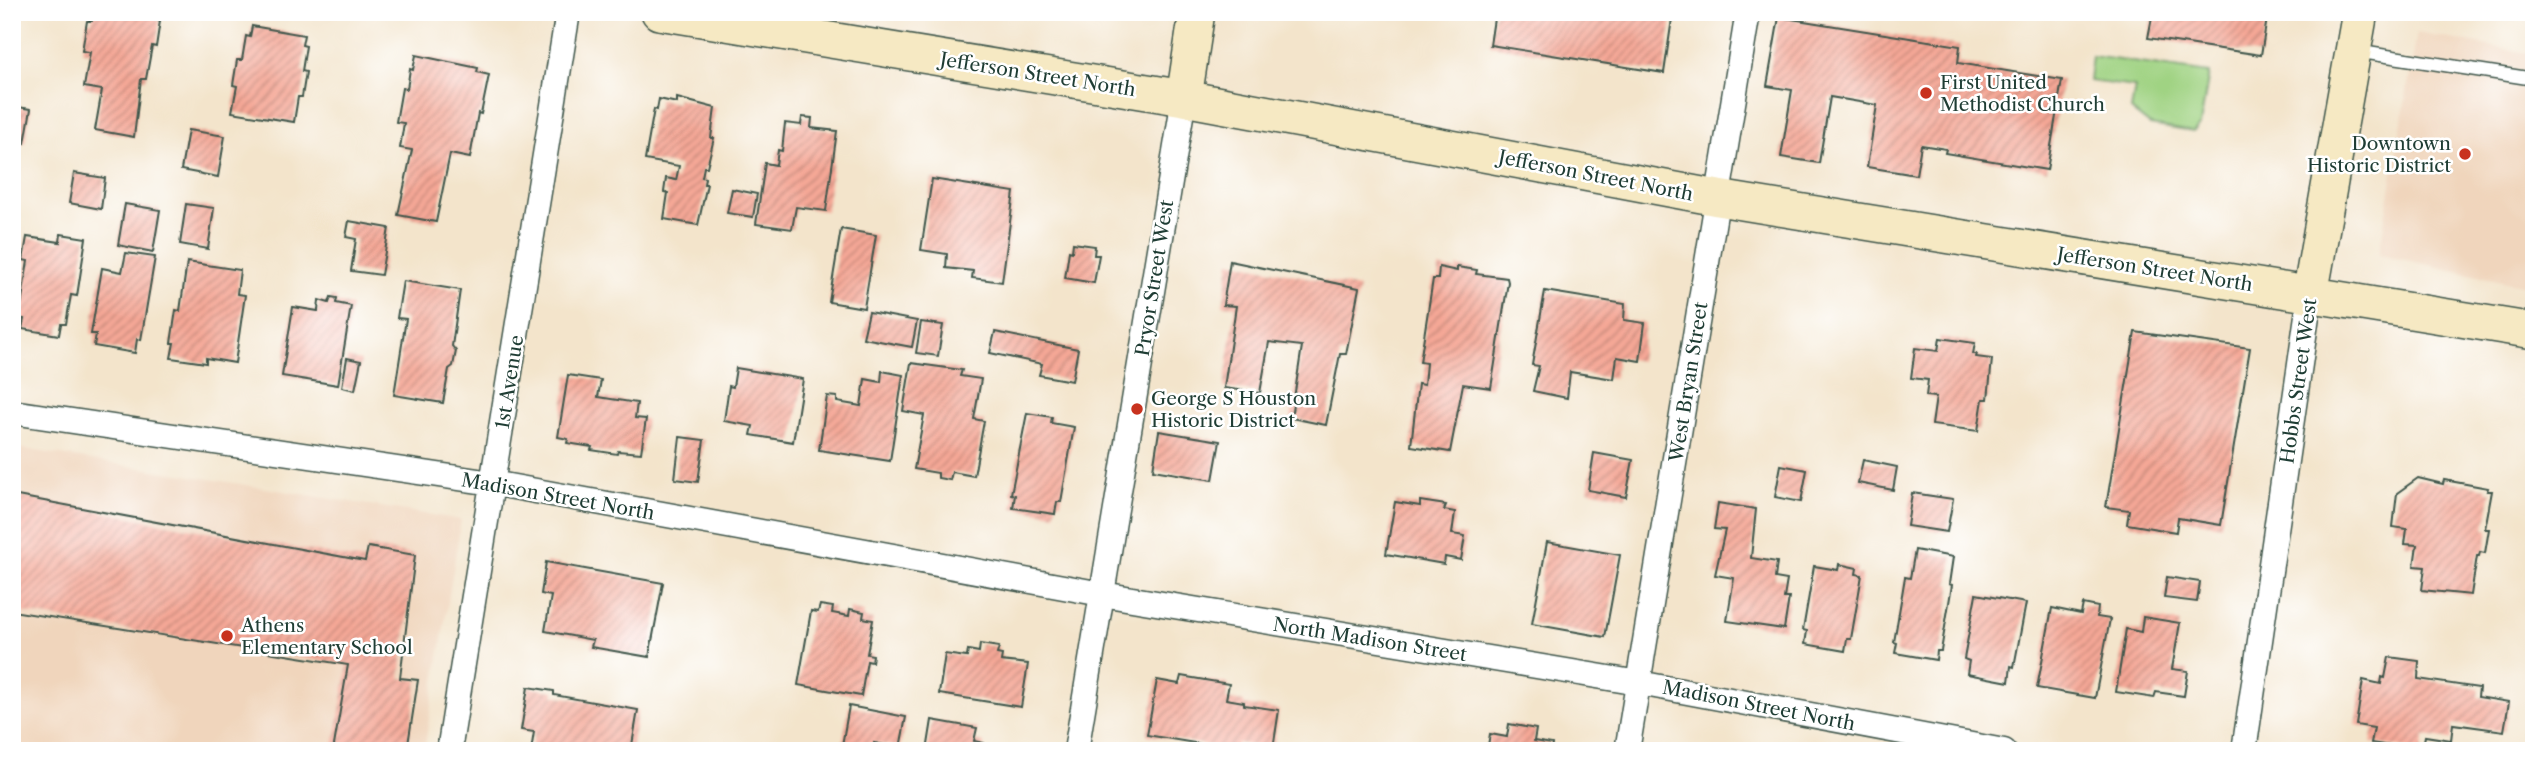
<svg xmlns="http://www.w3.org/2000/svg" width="2546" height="763" viewBox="0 0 2546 763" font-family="'Libre Caslon Text',serif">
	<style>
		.built { fill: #f0d5bc }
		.park { fill: #a0d383; stroke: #60885c; stroke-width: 2 }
		.building { fill: url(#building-hatch) }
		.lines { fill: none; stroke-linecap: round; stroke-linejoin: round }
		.lane-casing { stroke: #3f564b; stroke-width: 15 }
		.street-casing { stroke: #3f564b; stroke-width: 27 }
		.secondary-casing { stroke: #3f564b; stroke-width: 38 }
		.lane { stroke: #fff; stroke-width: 12 }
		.street { stroke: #fff; stroke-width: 24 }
		.secondary { stroke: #f6e9c3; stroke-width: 35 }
		.poi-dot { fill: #c8321e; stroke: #fff; stroke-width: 2.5 }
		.labels { text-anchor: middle; stroke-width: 5; stroke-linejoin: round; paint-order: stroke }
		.street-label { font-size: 19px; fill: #1f3d34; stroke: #fff }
		.poi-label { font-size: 19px; fill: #1f3d34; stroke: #fff; text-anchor: start }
	</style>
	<defs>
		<pattern id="building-hatch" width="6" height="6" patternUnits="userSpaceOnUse" patternTransform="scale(1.75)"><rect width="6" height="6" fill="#f5a796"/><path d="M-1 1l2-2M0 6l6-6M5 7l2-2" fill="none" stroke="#c6897b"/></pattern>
	</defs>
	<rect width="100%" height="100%" fill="#fff"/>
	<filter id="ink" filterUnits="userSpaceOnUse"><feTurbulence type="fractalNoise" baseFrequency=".0143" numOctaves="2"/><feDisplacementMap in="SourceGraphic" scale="14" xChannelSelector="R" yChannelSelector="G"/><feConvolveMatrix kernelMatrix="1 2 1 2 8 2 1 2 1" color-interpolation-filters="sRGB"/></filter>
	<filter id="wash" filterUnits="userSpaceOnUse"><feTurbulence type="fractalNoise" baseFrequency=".00686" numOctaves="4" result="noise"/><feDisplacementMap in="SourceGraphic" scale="28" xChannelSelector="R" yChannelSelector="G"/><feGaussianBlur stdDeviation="1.57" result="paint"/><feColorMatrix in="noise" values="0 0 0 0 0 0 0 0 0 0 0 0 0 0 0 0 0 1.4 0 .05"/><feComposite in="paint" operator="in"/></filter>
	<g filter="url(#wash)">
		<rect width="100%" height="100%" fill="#f3e4cb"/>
		<path class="built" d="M2417 33 2534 54V288L2379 254Z
			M12 447 461 520 424 751H12Z"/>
		<path class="park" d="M2092 56 2209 73 2200 125 2193 132 2150 125 2131 110 2135 87 2089 81Z"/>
		<g id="blocks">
			<path class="building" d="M93 12H158L157 20 160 21 156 47 152 46 146 79H141L134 137 95 130 102 90 84 87 90 52 82 51 87 21H92Z
				M1495 12H1673L1664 73 1490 45Z
				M2153 12H2268L2261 55 2148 38Z
				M1779 17 1960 46 1958 63 2062 80 2047 170 1945 153 1946 149 1921 145 1916 175 1867 167 1877 105 1830 97 1819 163 1781 157 1792 90 1767 86Z
				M252 26 304 35 302 45 306 46 302 71 306 72 302 97H298L294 122 232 112 237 86 233 85 237 60H242L246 36 250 37Z
				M416 55 478 68 477 72 489 75 481 114 478 113 470 158 450 154 436 222 398 215 412 150 400 148 404 123 396 122 402 88 407 89 410 69 413 70Z
				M677 98 715 108 711 138H714L707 167H704L702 177 705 178 704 184H707L698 225 664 219 668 193 664 192 666 178 676 180 679 166 645 160 654 109 657 110 659 99 677 103Z
				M12 106 31 109 25 143 12 141Z
				M802 117 812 118 811 128 837 131 826 211 796 207 792 229 756 224 765 163 776 165 778 150 782 151 785 123 801 125Z
				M188 130 225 136 218 177 181 170Z
				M74 173 105 178 101 209 69 203Z
				M932 179 1014 192 1002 282 972 278 973 271 946 268 947 254 921 250Z
				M732 189 757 194 753 217 727 213Z
				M125 204 160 210 153 252 118 245Z
				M186 204 214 208 208 249 180 244Z
				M349 221 389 228 381 275 351 271 356 239 346 237Z
				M841 229 876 235 864 308 829 302Z
				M61 234 86 238 77 296 71 295 66 324H61L59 335 22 329 24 319 19 318 28 261 23 260 27 237 60 242Z
				M1073 243 1095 246 1094 255H1099L1094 283 1065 278 1069 251 1072 252Z
				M126 253 155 257 141 340 137 339 135 353 94 346 96 334H91L102 268 122 272Z
				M1230 261 1359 288 1346 354H1340L1326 425 1291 418 1302 346 1269 342 1260 393 1224 388 1236 306 1223 305Z
				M187 262 240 270 237 294 245 295 235 363 206 358V363L171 358 174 343H171L176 310 180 311Z
				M1439 267 1457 271V267L1477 270 1476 274 1507 278 1508 282 1491 388 1463 384 1450 452 1411 446 1418 384 1424 385 1426 363 1420 362 1433 279H1438Z
				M403 281 460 290 452 346 456 351 453 366 449 369 443 403 394 395 406 319 397 318Z
				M1545 291 1625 304 1624 320 1645 323 1640 361 1617 357 1614 379 1570 372 1567 398 1533 391 1539 366 1532 365Z
				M331 297 337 298 336 303 351 306 338 385 282 376 293 307 318 311 319 300 329 303Z
				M869 312 917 321 912 347 863 338Z
				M921 322 943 325 938 356 916 353Z
				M995 332 1078 349 1072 381 1039 375 1042 364 990 353Z
				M2135 332 2250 348 2221 525 2178 518 2176 532 2127 524 2129 510 2106 507Z
				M1940 338 1975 343 1973 354H1977L1976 357 1992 359 1988 399H1983L1978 431 1932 425 1936 397 1926 396 1928 380 1911 378 1915 348 1938 351Z
				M347 358 361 361 355 390 342 387Z
				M911 363 962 370 960 376 981 379 974 419 984 421 974 476 952 472 950 480 938 478V473L914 469 924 415 903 411Z
				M736 368 803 379 793 442 751 435 753 426 724 421 729 386 733 387Z
				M882 371 903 375 890 461 819 450 827 396 837 397V402L861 406 865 379 881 382Z
				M568 375 601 380 598 397 637 403 635 418 646 419 641 453 618 451 617 454 591 450 592 447 567 443 568 439 558 437Z
				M1027 413 1052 417 1051 423 1074 427 1061 502H1057L1055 514 1013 508 1015 495 1011 494Z
				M1159 431 1220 441 1213 480 1153 470Z
				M680 437 704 440 698 482 675 479Z
				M1594 453 1633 460 1626 497 1588 490Z
				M1863 460 1897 467 1893 490 1858 483Z
				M1781 465 1807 470 1801 502 1775 497Z
				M2418 478 2443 484 2444 480 2488 488 2487 491H2492L2485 529H2489L2485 553 2480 552 2479 556H2477L2471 595 2422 590 2425 567 2414 566 2417 545 2405 544 2407 529 2393 527 2397 493Z
				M1912 493 1953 499 1947 532 1907 526Z
				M12 495 365 561 368 547 415 555 400 678 418 680 407 751H333L348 665 12 611Z
				M1420 501 1446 505 1444 510 1455 512 1452 534 1465 536 1461 560 1445 557 1444 564 1386 554 1395 502 1420 506Z
				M1718 503 1756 509 1751 558 1777 562 1775 578 1787 580 1784 598H1789L1784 629 1727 621 1734 578 1715 575 1725 530 1714 529Z
				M1547 542 1620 555 1605 637 1532 624Z
				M1915 550 1953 557 1949 584 1952 585 1941 651H1937L1936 660 1895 653 1897 643 1894 642 1905 577 1910 578Z
				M546 562 663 583 649 657 591 647 593 640 545 631 551 596 541 594Z
				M1839 564 1857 568 1856 574 1862 575 1851 639H1847L1845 651 1805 644 1807 631 1803 630 1814 566 1838 570Z
				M2167 577 2200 582 2197 602 2164 598Z
				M1976 594 2026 603 2014 667 2011 666 2009 682 1967 674 1969 661 1964 659Z
				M2083 604 2098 607 2097 617 2110 619 2095 698 2037 688 2052 608 2081 614Z
				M820 605 833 607 832 613 849 616 850 609 864 612 863 618 873 620 867 654 873 655 872 662 867 661 861 696 798 685 811 611 818 612Z
				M2143 617 2180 623 2172 669 2188 671 2184 696 2156 692 2154 698 2116 692 2126 629 2141 632Z
				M980 644 999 647 997 654 1002 655 1001 661 1028 664 1021 707 939 694 945 654 967 657 968 650 979 652Z
				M2389 657 2419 661 2418 679 2479 688 2478 697 2509 702 2504 731 2453 724 2451 740 2425 736 2422 751 2371 743 2374 728 2356 725 2363 680 2381 684 2382 677 2385 678Z
				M1181 676 1229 684 1226 699 1244 702V705L1279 710 1273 749 1237 743 1236 750 1147 735 1157 680 1179 684Z
				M528 687 554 691V695L638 710 631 751H531L534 732 521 730Z
				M849 706 906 717 900 748 874 743 873 751H841Z
				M932 720 977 728 974 741 984 743 983 751H927Z
				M1509 724 1536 729 1534 741 1552 744 1551 751H1487L1490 734 1507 737Z"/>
		</g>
	</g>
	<g filter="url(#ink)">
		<use href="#blocks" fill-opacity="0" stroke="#3f564b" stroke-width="2"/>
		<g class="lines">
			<g class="lane-casing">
				<path id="lane" d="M2355 51 2534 79"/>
			</g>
			<g class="street-casing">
				<path id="street" d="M12 412 492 483 1102 594 1639 683 2004 751
					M449 751 568 12
					M1076 751 1184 98
					M1627 751 1748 12
					M2244 751 2310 295"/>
			</g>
			<g class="secondary-casing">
				<path id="secondary" d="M659 12 1184 98 1718 198 2534 331
					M1184 98 1197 12
					M2310 295 2360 12"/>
			</g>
			<use href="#lane" class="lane"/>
			<use href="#street" class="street"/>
			<use href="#secondary" class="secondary"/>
		</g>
	</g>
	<g class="poi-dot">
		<circle cx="1926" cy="93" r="7"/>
		<circle cx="2465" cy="154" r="7"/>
		<circle cx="1137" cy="409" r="7"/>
		<circle cx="227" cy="636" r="7"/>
	</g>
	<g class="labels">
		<g class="street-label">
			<text transform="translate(1038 74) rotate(9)" y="7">Jefferson Street North</text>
			<text transform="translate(1596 175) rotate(11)" y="7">Jefferson Street North</text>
			<text transform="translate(2155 269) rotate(9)" y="7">Jefferson Street North</text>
			<text transform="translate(1154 278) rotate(-81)" y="7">Pryor Street West</text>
			<text transform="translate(2298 381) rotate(-82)" y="7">Hobbs Street West</text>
			<text transform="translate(509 382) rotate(-81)" y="7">1st Avenue</text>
			<text transform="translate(1688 382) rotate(-81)" y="7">West Bryan Street</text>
			<text transform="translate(558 496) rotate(10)" y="7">Madison Street North</text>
			<text transform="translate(1370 639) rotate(9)" y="7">North Madison Street</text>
			<text transform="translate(1759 705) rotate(11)" y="7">Madison Street North</text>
		</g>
		<g class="poi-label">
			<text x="1940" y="89">First United<tspan x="1940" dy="22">Methodist Church</tspan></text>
			<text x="2451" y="150" text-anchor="end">Downtown<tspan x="2451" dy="22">Historic District</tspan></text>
			<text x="1151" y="405">George S Houston<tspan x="1151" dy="22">Historic District</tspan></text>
			<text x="241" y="632">Athens<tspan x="241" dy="22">Elementary School</tspan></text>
		</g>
	</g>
	<rect width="2546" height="763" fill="none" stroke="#fff" stroke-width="42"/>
</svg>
